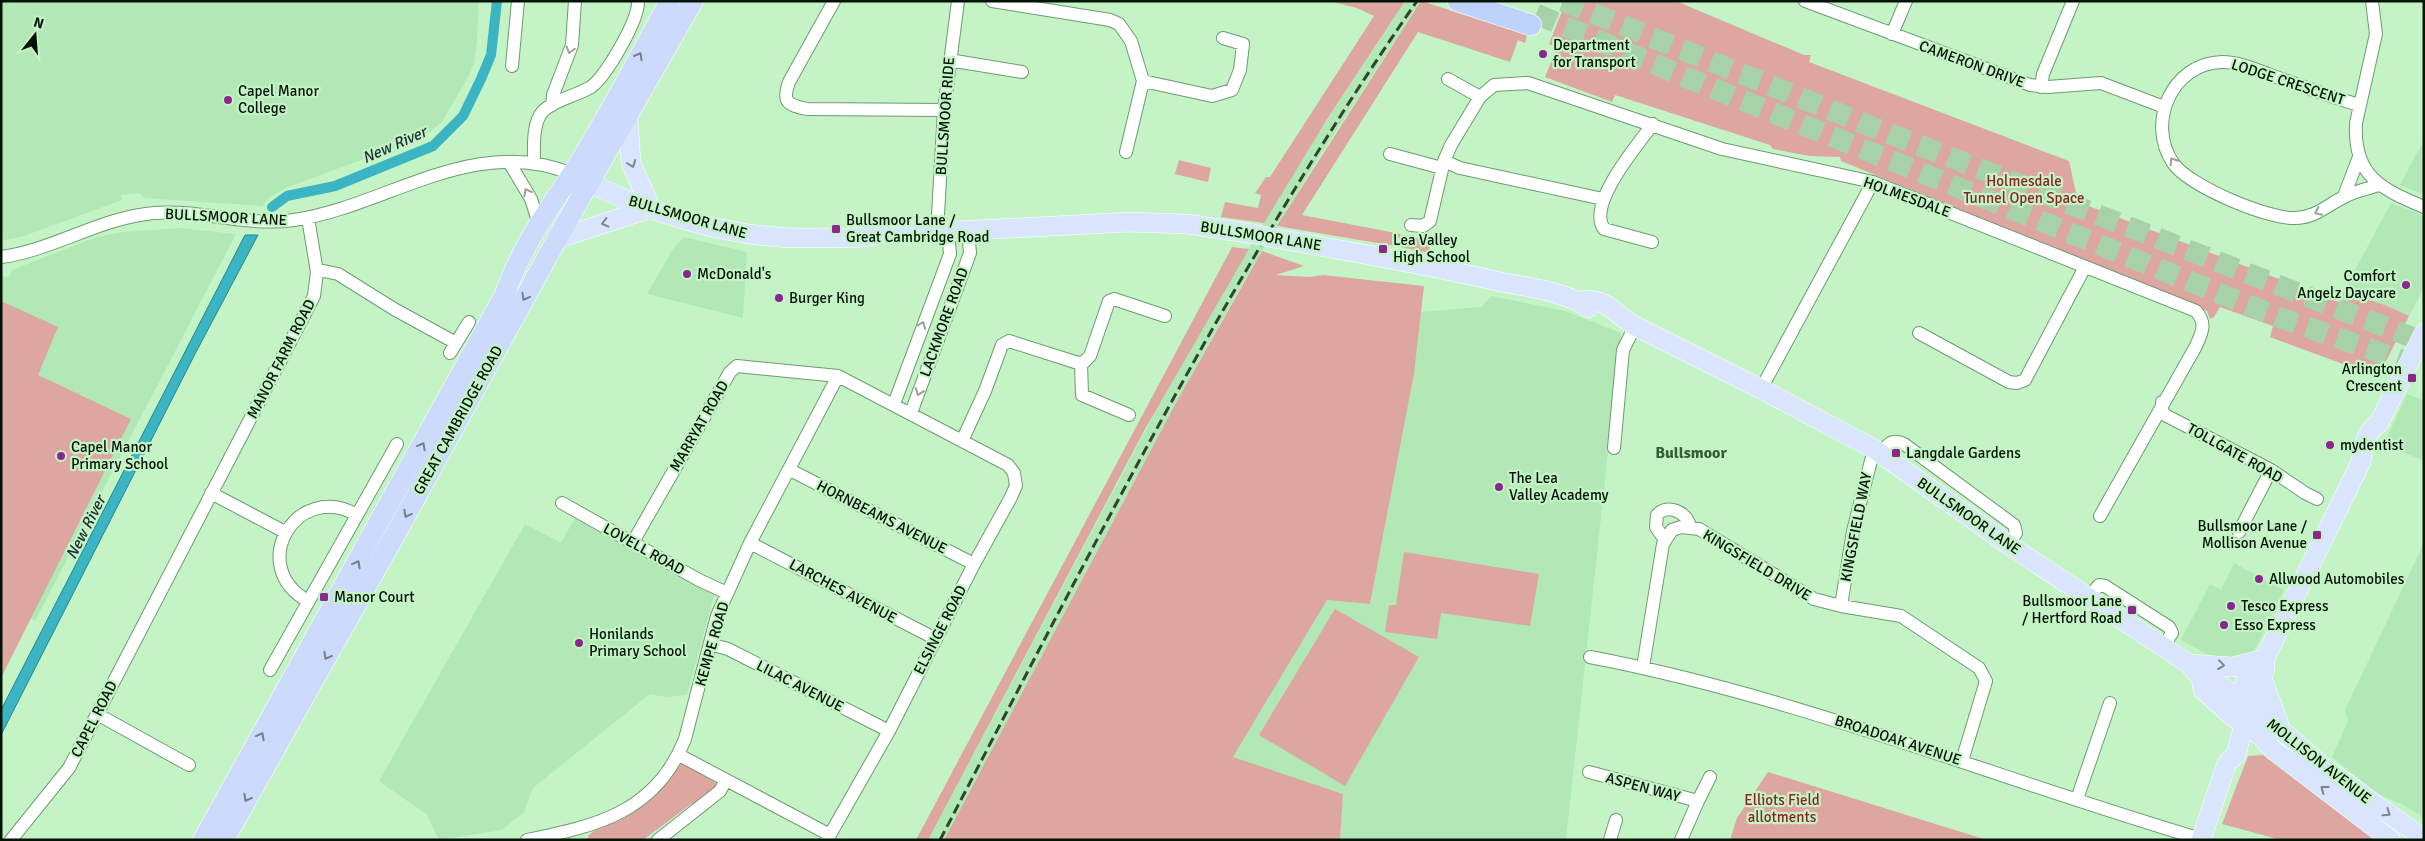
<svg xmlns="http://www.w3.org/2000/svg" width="2425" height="841" viewBox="0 0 2425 841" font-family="Signika,sans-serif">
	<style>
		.built { fill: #b2e8b5 }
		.green { fill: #dea6a0 }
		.water { fill: #3bb5c3; stroke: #2a848a }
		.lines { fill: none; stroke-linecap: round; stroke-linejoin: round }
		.canal { stroke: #3bb5c3; stroke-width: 10 }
		.motorway-tunnel { stroke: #a7d2a9; stroke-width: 21; stroke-dasharray: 21 11; stroke-linecap: butt }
		.minor-casing { stroke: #6e9b70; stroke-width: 14 }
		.primary-casing { stroke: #fff; stroke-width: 20 }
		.trunk-casing { stroke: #fff; stroke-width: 21 }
		.motorway-casing { stroke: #fff; stroke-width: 22 }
		.minor { stroke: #fff; stroke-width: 12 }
		.primary { stroke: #d9e4fd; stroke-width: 19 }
		.trunk { stroke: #ccdbfc; stroke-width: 20 }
		.motorway { stroke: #bfd2fc; stroke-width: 21 }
		.rail { stroke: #2e4530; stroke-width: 3; stroke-dasharray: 10 5; stroke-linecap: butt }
		.primary-bridge-casing { stroke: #fff; stroke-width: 20; stroke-linecap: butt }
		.primary-bridge { stroke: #d9e4fd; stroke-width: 19 }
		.oneway { stroke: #9aa19b }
		.oneway2 { stroke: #72818d }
		.oneway3 { stroke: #79868d }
		.poi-dot { fill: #8a268e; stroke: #c4f4c6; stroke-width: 2 }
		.labels { text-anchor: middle; stroke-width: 4.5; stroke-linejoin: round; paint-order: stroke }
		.poi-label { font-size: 15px; fill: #031305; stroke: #c4f4c6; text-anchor: start }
		.street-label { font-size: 15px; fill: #031305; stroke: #c4f4c6 }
		.park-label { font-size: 15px; fill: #892423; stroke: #c4f4c6 }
		.water-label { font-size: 16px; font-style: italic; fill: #1c3033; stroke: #c4f4c6 }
		.neighbourhood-label { font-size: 16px; font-weight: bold; fill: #335d36; stroke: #c4f4c6 }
	</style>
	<rect width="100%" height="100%" fill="#c4f4c6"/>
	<path class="built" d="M1 1H479L477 41 474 63 468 77 442 122 423 137 288 187 271 196 262 206 144 198 139 193 121 195 122 200 24 236 1 241Z
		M1405 1H1421L1319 157 1239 290 1177 401 944 840H928L1182 362 1296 168Z
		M2424 140V195L2400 185Z
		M2391 203 2424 216V288L2409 316 2385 305 2343 292Z
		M179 228 236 234 35 621 1 607V276L9 277 12 270 96 237 123 232Z
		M684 237 747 252 743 318 647 294 675 246Z
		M1491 296 1565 311 1621 333 1566 840H1340L1343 794 1233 757 1327 600 1370 604 1414 374 1421 312 1481 307Z
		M2407 394 2424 400V461L2384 444Z
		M576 516 715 592 687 695 665 697 650 694 533 788 524 812 502 830 439 840 427 815 379 781 525 524 561 543Z
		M2424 543V818L2402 804 2379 795 2332 757 2348 721 2345 710Z
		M2234 563 2284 590 2254 651 2238 658H2224L2209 655 2181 640 2210 584 2221 590Z"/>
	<path class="green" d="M1329 1H1405L1326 121 1264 223 1221 217 1225 202 1258 208 1261 195 1255 193 1266 177H1270L1374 16 1357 8Z
		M1421 1 1527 35 1525 43 1518 40 1510 62 1418 32 1302 215 1401 234 1395 246 1277 226Z
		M1566 1H1676L1804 55H1811L1809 62 2069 161 2078 202 2344 304 2343 292 2385 305 2409 316 2378 377 2270 337 2273 326 2220 307 2214 317 2210 319 2207 311 1841 161 1840 157 1809 156 1773 149 1770 145 1615 95 1612 102 1545 77 1557 48 1549 44Z
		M1179 160 1211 168 1208 182 1175 174Z
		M1407 235 1431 241 1429 253 1400 247Z
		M1232 247 1249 249 1144 431 928 840H916Z
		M1262 251 1304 266 1276 275 1310 277 1323 275 1424 286 1414 374 1370 604 1327 600 1233 757 1343 794 1340 840H944L1177 401Z
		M1 301 58 327 38 375 131 419 1 678Z
		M1404 552 1539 574 1530 626 1441 613 1437 639 1385 632 1389 605H1396Z
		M1335 609 1419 657 1345 786 1259 735Z
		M2264 755 2375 840H2281L2222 824 2248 756Z
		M685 763 716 783 715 789 699 804H691L643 840H588V836L594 831C608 825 625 819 637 810 652 799 669 767 685 763Z
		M1768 772 1987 840H1730L1737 818Z"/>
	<path class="water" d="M245 235H258L195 354 1 735V710Z"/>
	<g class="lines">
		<path class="canal" d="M272 207 287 196 335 186 433 146 463 116 481 79 491 55 497 1"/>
		<path class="motorway-tunnel" d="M1563 1 1870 126 2424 342
			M1536 14 1690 79 2278 317 2424 368"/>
		<g class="minor-casing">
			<path id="minor" d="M834 1 789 82C782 102 787 105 807 109L944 110
				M992 1 1110 20 1119 24 1131 41 1143 81 1126 152
				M1805 1 2030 85 2048 87 2101 83 2164 107
				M2372 1 2376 34 2356 123C2353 176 2381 189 2424 207
				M1892 34 1906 1
				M949 60 1022 72
				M512 66 518 1
				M1448 79 1480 97
				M1143 81 1212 96 1232 90 1240 70 1243 44 1223 38
				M2041 87 2043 74 2073 1
				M552 105 553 95 572 45 575 1
				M2359 105C2331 97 2304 87 2276 77 2259 71 2241 62 2222 62 2172 63 2146 123 2173 163 2189 186 2267 219 2295 218 2316 218 2328 204 2346 196 2356 191 2368 189 2378 185
				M1390 154 1442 168
				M1444 161 1460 168 1603 199
				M509 162 531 199 539 224
				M534 163C534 148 532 123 543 111 556 99 576 96 591 87 606 76 639 20 638 1
				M2344 196 2359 157
				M1411 225 1423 226 1430 221 1444 161 1451 145 1480 97 1494 85 1528 83 1722 149 1873 182 2196 311C2207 324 2202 332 2196 346L2100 516
				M937 232 944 110 958 1
				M1652 242 1604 229C1586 205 1638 144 1653 124
				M1 257C54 250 99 218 154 213 200 209 248 227 294 220 388 206 474 133 572 174
				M317 272 324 271 338 274 394 309 456 343
				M1919 333 2009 382 2017 383 2025 380 2085 267
				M450 353 469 322
				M1081 363 1082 395 1129 415
				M1761 389 1873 182
				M2162 402V410L2165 415 2271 470 2305 493 2317 499
				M894 404 950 254 948 232
				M911 413 970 253 968 230
				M962 441 985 391 1002 345 1009 341 1078 363 1084 362 1090 356 1109 301 1114 299 1165 316
				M1614 448 1623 350 1635 326
				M1880 454C1888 444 1892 438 1904 444L2014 525 2016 533 2009 545
				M790 470 974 564
				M211 493 285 532
				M562 503 699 580 727 593
				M2239 532 2271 470
				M1665 540 1656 527 1657 515C1668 503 1686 512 1690 526
				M633 542 730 372 737 366 838 376 1008 465 1014 473 1016 486 1010 499 974 564 889 731 827 840
				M750 543 936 639
				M2089 597 2099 585 2105 586 2169 627 2172 633 2163 647
				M308 601C246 567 296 480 357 515
				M1841 606 1853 531 1874 449
				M710 644 728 649 889 731
				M1590 657C1800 697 1997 779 2201 839
				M1643 667 1663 544 1672 530 1681 527 1699 529 1814 599 1841 606 1901 616 1979 668 1986 681 1962 761
				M270 670 397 444
				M97 714 189 765
				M679 755 830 835
				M1589 772 1698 801 1681 840
				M2077 799 2110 703
				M1698 801 1710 777
				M11 840 69 768 314 296 317 272 308 218
				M527 840C597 826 656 812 685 739L717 616 750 543 838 376
				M658 840 720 791 726 780
				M1610 840 1616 820"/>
		</g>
		<g class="primary-casing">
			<path id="primary" d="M628 116 631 163 651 208
				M576 176C646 213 733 240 813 238 832 237 855 240 874 235 880 234 886 230 892 229 907 225 923 229 937 232L1130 222 1187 224 1253 234
				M1273 238C1350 251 1426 265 1501 282 1527 287 1568 292 1588 308
				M557 239 651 208
				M1580 301C1606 296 1614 314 1635 326L1761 389 1874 449 2009 545 2189 664 2201 678 2203 690 2233 717 2262 737 2273 750 2391 840
				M2189 664 2233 667 2259 660
				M2262 677C2267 695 2276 711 2280 729
				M2201 678 2213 680 2280 729 2321 765 2424 839
				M2235 711 2252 663
				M2201 840 2227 763 2236 755 2248 707 2265 669V658L2361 462C2363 446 2365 433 2379 423L2424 333"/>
		</g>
		<g class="trunk-casing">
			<path id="trunk" d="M203 840 505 294C520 250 546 213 572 174 607 120 638 58 670 1
				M224 840 400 526 557 239 693 1"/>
		</g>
		<g class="motorway-casing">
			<path id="motorway" d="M1458 1 1531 25"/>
		</g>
		<use href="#minor" class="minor"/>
		<use href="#primary" class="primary"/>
		<use href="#trunk" class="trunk"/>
		<use href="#motorway" class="motorway"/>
		<path class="rail" d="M940 840C1089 555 1233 266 1417 1"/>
		<g class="primary-bridge-casing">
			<path id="primary-bridge" d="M1253 234 1273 238"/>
		</g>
		<use href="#primary-bridge" class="primary-bridge"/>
	</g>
	<defs><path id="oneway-chevron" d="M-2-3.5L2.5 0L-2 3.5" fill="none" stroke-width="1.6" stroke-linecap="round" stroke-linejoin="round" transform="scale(1.25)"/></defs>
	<g class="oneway">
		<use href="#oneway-chevron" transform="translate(570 50) rotate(106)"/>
		<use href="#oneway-chevron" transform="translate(2173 161) rotate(-122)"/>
		<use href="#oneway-chevron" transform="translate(527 192) rotate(-119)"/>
		<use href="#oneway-chevron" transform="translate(2318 212) rotate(154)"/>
		<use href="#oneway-chevron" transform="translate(922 325) rotate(-69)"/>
		<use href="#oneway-chevron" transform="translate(919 392) rotate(110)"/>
	</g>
	<g class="oneway2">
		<use href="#oneway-chevron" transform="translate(639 56) rotate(-60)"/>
		<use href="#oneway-chevron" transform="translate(525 297) rotate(119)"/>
		<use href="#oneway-chevron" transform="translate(422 446) rotate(-61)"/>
		<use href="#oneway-chevron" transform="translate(407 514) rotate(119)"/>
		<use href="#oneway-chevron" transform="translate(357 564) rotate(-61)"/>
		<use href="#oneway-chevron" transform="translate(327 656) rotate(119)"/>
		<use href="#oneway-chevron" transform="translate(261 736) rotate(-61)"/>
		<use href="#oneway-chevron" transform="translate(247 798) rotate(119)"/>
	</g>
	<g class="oneway3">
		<use href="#oneway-chevron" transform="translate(632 164) rotate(69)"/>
		<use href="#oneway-chevron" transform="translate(605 223) rotate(166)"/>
		<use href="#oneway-chevron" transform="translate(2221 665) rotate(7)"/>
		<use href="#oneway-chevron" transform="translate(2324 789) rotate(-143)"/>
		<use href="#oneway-chevron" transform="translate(2387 813) rotate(35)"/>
	</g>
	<g class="poi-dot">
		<circle cx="1543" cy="54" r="5"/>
		<circle cx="228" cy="100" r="5"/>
		<rect x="831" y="224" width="10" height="10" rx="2.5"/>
		<rect x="1378" y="244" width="10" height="10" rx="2.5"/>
		<circle cx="687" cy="274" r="5"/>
		<circle cx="2406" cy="285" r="5"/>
		<circle cx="779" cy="298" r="5"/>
		<rect x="2407" y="373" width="10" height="10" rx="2.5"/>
		<circle cx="2330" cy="445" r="5"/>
		<rect x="1891" y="448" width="10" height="10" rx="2.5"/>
		<circle cx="61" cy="456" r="5"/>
		<circle cx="1499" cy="487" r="5"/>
		<rect x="2312" y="530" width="10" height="10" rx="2.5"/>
		<circle cx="2259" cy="579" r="5"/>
		<rect x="319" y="592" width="10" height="10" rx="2.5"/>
		<circle cx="2231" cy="606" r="5"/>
		<rect x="2127" y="605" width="10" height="10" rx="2.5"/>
		<circle cx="2224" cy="625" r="5"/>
		<circle cx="579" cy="643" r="5"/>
	</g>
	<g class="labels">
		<g class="poi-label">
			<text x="1553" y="50">Department<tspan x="1553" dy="17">for Transport</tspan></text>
			<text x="238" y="96">Capel Manor<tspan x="238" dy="17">College</tspan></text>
			<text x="846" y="225">Bullsmoor Lane /<tspan x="846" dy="17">Great Cambridge Road</tspan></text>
			<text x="1393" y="245">Lea Valley<tspan x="1393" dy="17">High School</tspan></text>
			<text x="697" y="279">McDonald's</text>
			<text x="2396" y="281" text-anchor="end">Comfort<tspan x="2396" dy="17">Angelz Daycare</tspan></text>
			<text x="789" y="303">Burger King</text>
			<text x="2402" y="374" text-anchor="end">Arlington<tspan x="2402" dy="17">Crescent</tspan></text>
			<text x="2340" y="450">mydentist</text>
			<text x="71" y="452">Capel Manor<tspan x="71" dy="17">Primary School</tspan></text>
			<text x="1906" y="458">Langdale Gardens</text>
			<text x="1509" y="483">The Lea<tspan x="1509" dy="17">Valley Academy</tspan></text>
			<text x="2307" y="531" text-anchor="end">Bullsmoor Lane /<tspan x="2307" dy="17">Mollison Avenue</tspan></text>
			<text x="2269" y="584">Allwood Automobiles</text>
			<text x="334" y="602">Manor Court</text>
			<text x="2122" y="606" text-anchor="end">Bullsmoor Lane<tspan x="2122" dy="17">/ Hertford Road</tspan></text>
			<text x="2241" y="611">Tesco Express</text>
			<text x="2234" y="630">Esso Express</text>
			<text x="589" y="639">Honilands<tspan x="589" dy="17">Primary School</tspan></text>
		</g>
		<g class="street-label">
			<text transform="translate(1972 64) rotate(20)" y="5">CAMERON DRIVE</text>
			<text transform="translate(2288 82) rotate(18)" y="5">LODGE CRESCENT</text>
			<text transform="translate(945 116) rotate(-86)" y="5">BULLSMOOR RIDE</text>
			<text transform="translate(1907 197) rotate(20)" y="5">HOLMESDALE</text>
			<text transform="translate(226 217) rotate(3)" y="5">BULLSMOOR LANE</text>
			<text transform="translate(688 217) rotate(16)" y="5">BULLSMOOR LANE</text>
			<text transform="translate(1261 236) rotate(9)" y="5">BULLSMOOR LANE</text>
			<text transform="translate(944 322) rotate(-70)" y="5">LACKMORE ROAD</text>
			<text transform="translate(281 359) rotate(-63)" y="5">MANOR FARM ROAD</text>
			<text transform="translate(458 420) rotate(-61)" y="5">GREAT CAMBRIDGE ROAD</text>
			<text transform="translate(699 426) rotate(-60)" y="5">MARRYAT ROAD</text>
			<text transform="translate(2235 453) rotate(29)" y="5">TOLLGATE ROAD</text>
			<text transform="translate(1969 516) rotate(35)" y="5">BULLSMOOR LANE</text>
			<text transform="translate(882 517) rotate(27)" y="5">HORNBEAMS AVENUE</text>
			<text transform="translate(1856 527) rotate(-79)" y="5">KINGSFIELD WAY</text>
			<text transform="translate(644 549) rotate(29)" y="5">LOVELL ROAD</text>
			<text transform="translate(1757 565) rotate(31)" y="5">KINGSFIELD DRIVE</text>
			<text transform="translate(843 591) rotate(28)" y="5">LARCHES AVENUE</text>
			<text transform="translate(940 630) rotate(-63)" y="5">ELSINGE ROAD</text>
			<text transform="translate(712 644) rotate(-74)" y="5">KEMPE ROAD</text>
			<text transform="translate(800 686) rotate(27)" y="5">LILAC AVENUE</text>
			<text transform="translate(94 719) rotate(-63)" y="5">CAPEL ROAD</text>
			<text transform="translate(1898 740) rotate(18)" y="5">BROADOAK AVENUE</text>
			<text transform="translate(2319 761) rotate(38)" y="5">MOLLISON AVENUE</text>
			<text transform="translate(1643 787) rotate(15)" y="5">ASPEN WAY</text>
		</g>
		<g class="park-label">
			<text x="2024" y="186">Holmesdale<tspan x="2024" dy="17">Tunnel Open Space</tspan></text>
			<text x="1782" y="805">Elliots Field<tspan x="1782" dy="17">allotments</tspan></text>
		</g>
		<g class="water-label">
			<text transform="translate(394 144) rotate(-24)" y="6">New River</text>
			<text transform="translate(85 527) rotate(-63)" y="6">New River</text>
		</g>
		<g class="neighbourhood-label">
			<text x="1691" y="458">Bullsmoor</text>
		</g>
	</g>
	<rect width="2425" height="841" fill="none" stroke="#031305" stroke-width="5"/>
	<g transform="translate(35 35) rotate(17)" stroke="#c4f4c6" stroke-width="4" paint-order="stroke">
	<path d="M0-4L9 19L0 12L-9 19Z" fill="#031305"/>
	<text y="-8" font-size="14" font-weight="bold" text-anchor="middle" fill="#031305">N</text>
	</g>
</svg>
